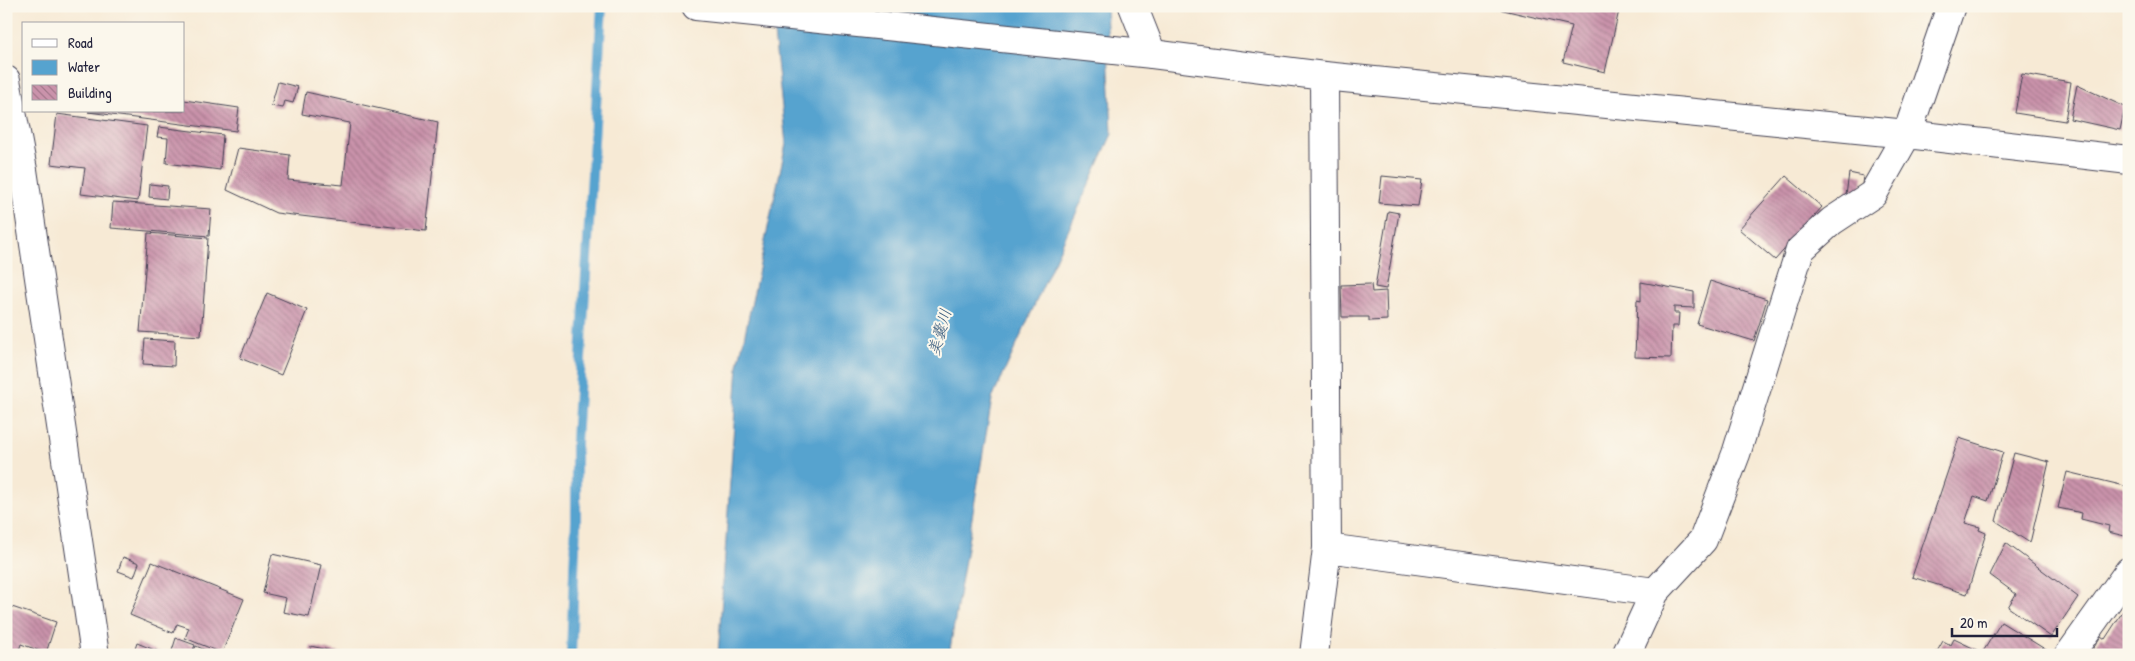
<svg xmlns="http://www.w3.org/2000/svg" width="2135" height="661" viewBox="0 0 2135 661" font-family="'Patrick Hand','Klee One',sans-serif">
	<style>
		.water { fill: #56a3cf; stroke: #3c6285 }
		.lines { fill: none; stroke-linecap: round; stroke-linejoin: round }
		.stream { stroke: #56a3cf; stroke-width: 10 }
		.building { fill: url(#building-back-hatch) }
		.street-casing { stroke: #424052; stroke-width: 30 }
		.secondary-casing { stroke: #424052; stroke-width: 30 }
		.street { stroke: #fff; stroke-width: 28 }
		.secondary { stroke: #fff; stroke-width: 28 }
		.labels { text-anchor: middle; stroke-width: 4; stroke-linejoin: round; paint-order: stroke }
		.water-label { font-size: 16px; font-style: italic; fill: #395c7e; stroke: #fbf7ec }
	</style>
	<defs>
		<pattern id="building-back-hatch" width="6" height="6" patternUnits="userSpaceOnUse" patternTransform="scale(1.25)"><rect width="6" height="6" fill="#ca93ab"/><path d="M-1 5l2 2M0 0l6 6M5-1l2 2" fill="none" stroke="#a4788c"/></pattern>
	</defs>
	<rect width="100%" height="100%" fill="#fbf7ec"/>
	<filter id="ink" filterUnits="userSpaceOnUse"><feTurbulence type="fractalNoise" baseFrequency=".02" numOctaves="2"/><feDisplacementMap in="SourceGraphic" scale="10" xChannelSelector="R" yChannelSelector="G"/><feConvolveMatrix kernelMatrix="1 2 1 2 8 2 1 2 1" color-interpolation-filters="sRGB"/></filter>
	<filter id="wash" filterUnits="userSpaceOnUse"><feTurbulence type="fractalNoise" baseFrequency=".0096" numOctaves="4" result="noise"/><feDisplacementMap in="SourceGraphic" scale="20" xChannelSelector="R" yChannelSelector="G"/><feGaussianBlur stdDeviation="1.12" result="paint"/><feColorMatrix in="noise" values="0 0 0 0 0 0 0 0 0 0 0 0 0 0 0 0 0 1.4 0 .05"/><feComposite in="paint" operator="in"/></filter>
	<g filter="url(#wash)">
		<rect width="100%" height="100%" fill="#f7ead5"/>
		<path class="water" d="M771 6H1106L1112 134 992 399 949 655H718L738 366 786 144Z"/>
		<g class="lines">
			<path class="stream" d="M571 655 576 521V442L602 6"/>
		</g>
		<g id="blocks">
			<path class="building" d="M1500 6H1620L1605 72 1563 62 1572 26 1499 9Z
				M2022 74 2071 82 2065 121 2015 113Z
				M278 82 298 87 293 103 285 101 283 108 271 106Z
				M2077 85 2125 107 2120 130 2070 119Z
				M306 92 438 122 426 231 276 213 227 190 238 148 290 155 288 180 343 185 350 123 302 114Z
				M184 100 239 108 236 131 88 112 184 111Z
				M57 114 147 126 138 201 81 194 85 168 51 164Z
				M159 127 223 135 220 170 166 163 168 138 157 137Z
				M1849 173 1863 176 1861 193 1845 203Z
				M1382 176 1422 180 1418 206 1379 203Z
				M1786 176 1822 207 1775 260 1739 229Z
				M150 184 168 186 167 199 149 197Z
				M113 202 211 209 209 236 111 228Z
				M1388 211 1399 213 1386 289 1375 287Z
				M148 233 208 238 201 336 140 332Z
				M1710 281 1767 299 1754 341 1697 324Z
				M1641 282 1694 292V308L1674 307V313H1679L1678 326H1672L1671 358 1635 357 1637 300 1641 301Z
				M1371 284 1372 292 1386 291 1387 320 1369 321V317H1342L1341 285Z
				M267 293 307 310 281 375 240 358Z
				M145 339 175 341 174 366 143 364Z
				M1959 438 2003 452 1988 501 1974 496 1965 523 1980 527 1979 530 1986 533 1967 594 1912 577Z
				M2014 453 2049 462 2030 543 1996 521Z
				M2067 472 2129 487V537L2108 532 2109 526 2081 519 2082 513 2058 508Z
				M2006 543 2078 597 2051 637 2008 607 2016 594 1990 575Z
				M272 554 321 565 309 617 283 612 286 598 263 593Z
				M123 557 139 563 134 577 118 571Z
				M152 562 244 599 222 653 185 638 189 628 177 624 173 633 130 615Z
				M2129 602V655H2092L2093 653 2091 652 2101 636 2105 639Z
				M6 605 56 622 46 653 21 644 18 654 6 650Z
				M2001 622 2048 651 2046 655H1981Z
				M176 638 195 645 191 655 171 654Z
				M1954 639 1977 650 1975 655H1935L1943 641 1951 645Z
				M137 643 167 655H133Z
				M196 646 217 655H192Z
				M311 646 344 654V655H309Z
				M1494 651 1507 654V655H1493Z"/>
		</g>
	</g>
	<g filter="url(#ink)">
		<use href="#blocks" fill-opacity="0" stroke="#424052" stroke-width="1"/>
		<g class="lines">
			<g class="street-casing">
				<path id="street" d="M1133 6 1152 54
					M1327 548 1655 592
					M1314 655 1327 548 1324 76
					M1626 655 1655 592 1703 540 1736 454 1800 250 1832 221 1873 194 1907 134 1951 6
					M2069 655 2129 571"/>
			</g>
			<g class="secondary-casing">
				<path id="secondary" d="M696 6 1152 54 1324 76 1907 134 2129 160
					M6 80 23 170 95 655"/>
			</g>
			<use href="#street" class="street"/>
			<use href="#secondary" class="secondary"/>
		</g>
	</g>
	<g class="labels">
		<g class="water-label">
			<text transform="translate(939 332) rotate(-74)" y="6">美嚢川</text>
		</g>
	</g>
	<rect width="2135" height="661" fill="none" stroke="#fbf7ec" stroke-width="25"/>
	<rect x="22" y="22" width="162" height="90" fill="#fbf7ec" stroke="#a4a2a5"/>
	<rect x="32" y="39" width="25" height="8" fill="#ffffff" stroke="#a4a2a5"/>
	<text x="68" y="48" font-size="15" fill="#22223b">Road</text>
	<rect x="32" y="60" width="25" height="15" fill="#56a3cf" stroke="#a4a2a5"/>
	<text x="68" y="72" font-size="15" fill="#22223b">Water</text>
	<rect x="32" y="85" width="25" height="15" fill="url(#building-back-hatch)" stroke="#a4a2a5"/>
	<text x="68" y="98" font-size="15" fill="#22223b">Building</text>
	<path d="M1952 628v8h105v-8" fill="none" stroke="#22223b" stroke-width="2.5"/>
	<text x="1960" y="628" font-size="15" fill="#22223b" stroke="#fbf7ec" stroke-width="4" paint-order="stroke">20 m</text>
</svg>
